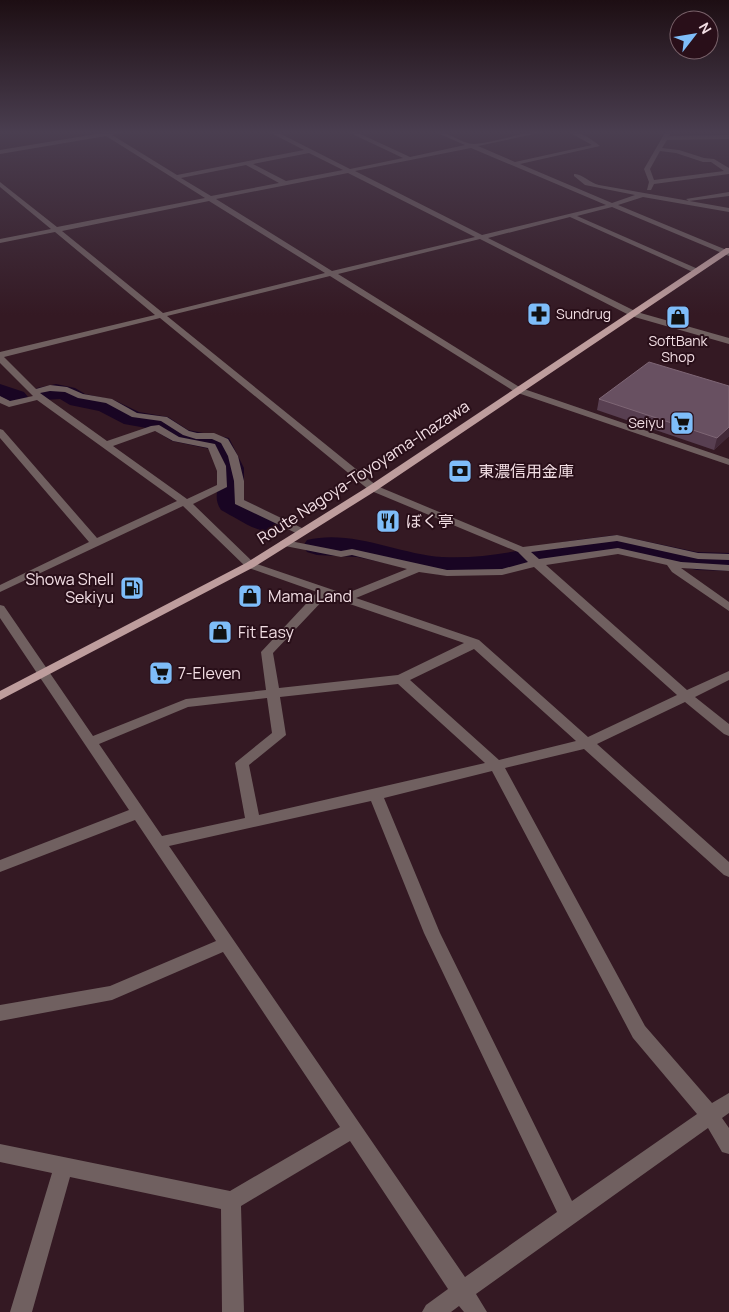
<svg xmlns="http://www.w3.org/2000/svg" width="729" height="1312" viewBox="0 0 729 1312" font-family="Manrope,'Noto Sans JP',sans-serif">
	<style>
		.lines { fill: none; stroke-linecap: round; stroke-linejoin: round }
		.river { fill: #190523; fill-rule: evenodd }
		.minor { fill: #706060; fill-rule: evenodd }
		.major { fill: #be9d9d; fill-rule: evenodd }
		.wall { fill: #583f51 }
		.shaded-wall { fill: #422938 }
		.building { fill: #685061; stroke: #7e6675 }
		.labels { text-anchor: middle; stroke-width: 4; stroke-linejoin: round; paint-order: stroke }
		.far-poi-label { font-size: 14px; fill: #f2dee4; stroke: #290f19; text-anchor: start }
		.poi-label { font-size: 16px; fill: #f2dee4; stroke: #290f19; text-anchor: start }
		.street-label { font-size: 16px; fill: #f2dee4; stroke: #290f19 }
	</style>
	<rect width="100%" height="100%" fill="#341923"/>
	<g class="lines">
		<path class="river" d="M0 384 24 392 28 397 24 402 16 404 0 399Z
			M56 384 75 388 85 394 114 400 139 412 168 417 188 430 229 438 244 468V500L284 520 288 526 284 532C262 537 240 520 221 510 212 497 220 486 219 471 218 463 214 456 210 449L172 441 152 429 124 424 99 411 70 405 60 399 45 400 37 398 33 393 37 388Z
			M616 535 697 552 729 553V571L697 570 616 553 550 562 493 574 441 575 357 557 317 555 307 552 303 546 307 540C352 529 398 554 442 557 479 559 512 552 548 545 570 540 593 538 616 535Z"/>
		<path class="minor" d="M99 131H128L112 135 177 175 304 150 267 131H275L350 169 403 158 346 131H354L410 157 465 145 433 131C448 131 462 144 474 144 499 142 522 131 548 131L478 146 515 162 592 145 567 131C580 131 590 138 600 146L520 164 612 203 635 195 585 185 574 176V174C581 173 590 183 599 185L729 208V212L643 197 618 205 729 251V256L612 207 577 216 698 269 699 271 695 273 570 217 488 238 637 312 729 338V344L631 316 480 239 338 274 521 388 729 459V465L515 392 330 276 167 316 377 486 523 547 617 535 698 553 729 554V560L698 559 617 541 531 552 539 559 618 548 681 562 729 565V571L681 568 729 602V611L672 572 667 565 618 554 546 565 687 690 729 671V680L695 697 729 724V736L724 734 685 702 597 744 729 862V877L724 875 584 749 505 768 645 1026 712 1103 729 1093V1113L722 1118 729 1128V1154L722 1152 708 1128 476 1294 487 1312H464L459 1306 451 1312H422L426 1305 448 1289 350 1141 241 1206 244 1312H222L221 1209 70 1177 32 1312H10L52 1173 0 1162V1144L230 1191 340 1127 223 952 112 1000 0 1021V1005L110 986 216 941 135 820 0 872V860L129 810 0 618V605L4 606 93 736 186 699 266 690 261 652 317 592 246 567 183 506 0 592V585L89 542 0 438V429L3 430 97 538 177 501 37 400 9 407 0 403V396L10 401 33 396 0 363V352L155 315 55 232 0 243V239L51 229 0 187V182L57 227 205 198 106 136 0 154V150L102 133ZM471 148 606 205 482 235 355 171ZM309 153 343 170 286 181 253 164ZM246 165 279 183 211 196 181 178ZM348 173 475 237 332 271 216 199ZM209 201 325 273 163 313 62 231ZM160 318 369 490 518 552 528 562 502 569 447 570 352 549 341 551 285 540 281 541 279 543 281 545 285 546 341 557 352 555 407 569 345 594 254 563 193 504 227 487 226 466 215 444 179 437 159 425 151 426 107 441 40 393 50 391 65 392 78 398 106 403 132 417 161 421 183 435 196 439H212L221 443 228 456 234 481 235 504 298 534H306L307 532 306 530 244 500V481L238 456 228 439 214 433H197L189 431 167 417 137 413 112 399 83 394 67 387 50 385 36 389 4 357ZM155 431 173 441 208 448 217 471V485L187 499 113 446ZM534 567 677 695 588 737 479 640 356 598 419 572 447 576 502 575ZM327 596 341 601 464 643 398 675 279 688 273 653ZM474 649 576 741 499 760 410 680ZM398 684 485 763 259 815 249 765 286 735 280 697ZM267 698 272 733 235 763 245 818 162 836 99 744 188 707ZM492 771 633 1038 697 1114 572 1201 440 933 384 798ZM371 801 424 933 557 1212 465 1277 169 846Z
			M666 131H672L669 136 729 135V139L667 140 662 148 679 150 704 158 714 159 729 168V174L654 184 651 190H647L649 182 644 169ZM660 151 676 153 703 162H711L724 171 654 180 650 169Z
			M729 192V196L689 201 686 199Z"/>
		<path class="major" d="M726 248H729V253L377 490 254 567 0 700V691L246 563 369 486Z"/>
	</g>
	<path class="wall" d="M729 386V436L714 450 597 410 599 399Z"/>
	<path class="shaded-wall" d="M729 427V436L714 450 717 438Z"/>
	<path class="building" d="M649 362 729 386V427L717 438 599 399Z"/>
	<linearGradient id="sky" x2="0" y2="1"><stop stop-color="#1d0e13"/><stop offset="0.42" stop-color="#4a3e50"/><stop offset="1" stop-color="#4a3e50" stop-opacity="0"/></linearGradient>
	<rect width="729" height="315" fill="url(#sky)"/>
	<defs>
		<g id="pharmacy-square" transform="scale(1.25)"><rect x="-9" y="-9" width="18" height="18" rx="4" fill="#7ebdf9" stroke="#290f19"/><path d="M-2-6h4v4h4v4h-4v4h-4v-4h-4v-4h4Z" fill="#111"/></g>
		<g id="shop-square" transform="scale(1.25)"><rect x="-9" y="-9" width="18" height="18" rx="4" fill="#7ebdf9" stroke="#290f19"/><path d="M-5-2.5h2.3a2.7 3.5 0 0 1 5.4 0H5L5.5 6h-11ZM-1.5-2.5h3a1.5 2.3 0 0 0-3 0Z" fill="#111"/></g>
		<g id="supermarket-square" transform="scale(1.25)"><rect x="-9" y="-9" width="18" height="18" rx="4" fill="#7ebdf9" stroke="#290f19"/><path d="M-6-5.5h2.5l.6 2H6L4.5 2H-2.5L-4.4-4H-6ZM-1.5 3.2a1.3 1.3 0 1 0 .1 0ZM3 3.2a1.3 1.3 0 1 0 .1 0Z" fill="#111"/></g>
		<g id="bank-square" transform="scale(1.25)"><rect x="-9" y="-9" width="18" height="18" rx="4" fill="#7ebdf9" stroke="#290f19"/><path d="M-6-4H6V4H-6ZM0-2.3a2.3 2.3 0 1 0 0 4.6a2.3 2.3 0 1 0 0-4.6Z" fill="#111"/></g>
		<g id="restaurant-square" transform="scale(1.25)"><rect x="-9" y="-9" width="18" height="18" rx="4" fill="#7ebdf9" stroke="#290f19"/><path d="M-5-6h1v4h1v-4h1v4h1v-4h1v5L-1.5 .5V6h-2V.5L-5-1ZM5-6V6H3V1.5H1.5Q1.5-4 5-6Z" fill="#111"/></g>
		<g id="fuel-square" transform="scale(1.25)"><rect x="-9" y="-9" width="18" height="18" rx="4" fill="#7ebdf9" stroke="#290f19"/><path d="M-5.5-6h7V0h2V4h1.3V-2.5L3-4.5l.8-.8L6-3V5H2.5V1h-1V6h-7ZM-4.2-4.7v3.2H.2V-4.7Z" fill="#111"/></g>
	</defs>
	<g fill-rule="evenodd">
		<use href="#pharmacy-square" x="539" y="314"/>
		<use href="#shop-square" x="678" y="317"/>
		<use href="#supermarket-square" x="682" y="423"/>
		<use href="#bank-square" x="460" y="471"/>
		<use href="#restaurant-square" x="388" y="521"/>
		<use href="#fuel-square" x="132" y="588"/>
		<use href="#shop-square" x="250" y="596"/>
		<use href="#shop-square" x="220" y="632"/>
		<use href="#supermarket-square" x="161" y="673"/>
	</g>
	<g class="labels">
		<g class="far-poi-label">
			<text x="556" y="319">Sundrug</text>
			<text x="678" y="346" text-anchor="middle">SoftBank<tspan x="678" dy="16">Shop</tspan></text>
			<text x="664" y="428" text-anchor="end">Seiyu</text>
		</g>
		<g class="poi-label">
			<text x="478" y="477">東濃信用金庫</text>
			<text x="406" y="527">ぼく亭</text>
			<text x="114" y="585" text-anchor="end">Showa Shell<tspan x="114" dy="18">Sekiyu</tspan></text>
			<text x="268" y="602">Mama Land</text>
			<text x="238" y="638">Fit Easy</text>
			<text x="178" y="679">7-Eleven</text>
		</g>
		<g class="street-label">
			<text transform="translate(363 472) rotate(-33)" y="6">Route Nagoya-Toyoyama-Inazawa</text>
		</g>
	</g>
	<g transform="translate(694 35) rotate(59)"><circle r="24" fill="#290f19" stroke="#79626a"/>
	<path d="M0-4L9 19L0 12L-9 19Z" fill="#7ebdf9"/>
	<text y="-8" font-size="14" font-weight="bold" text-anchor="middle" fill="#f2dee4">N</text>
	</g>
</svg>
